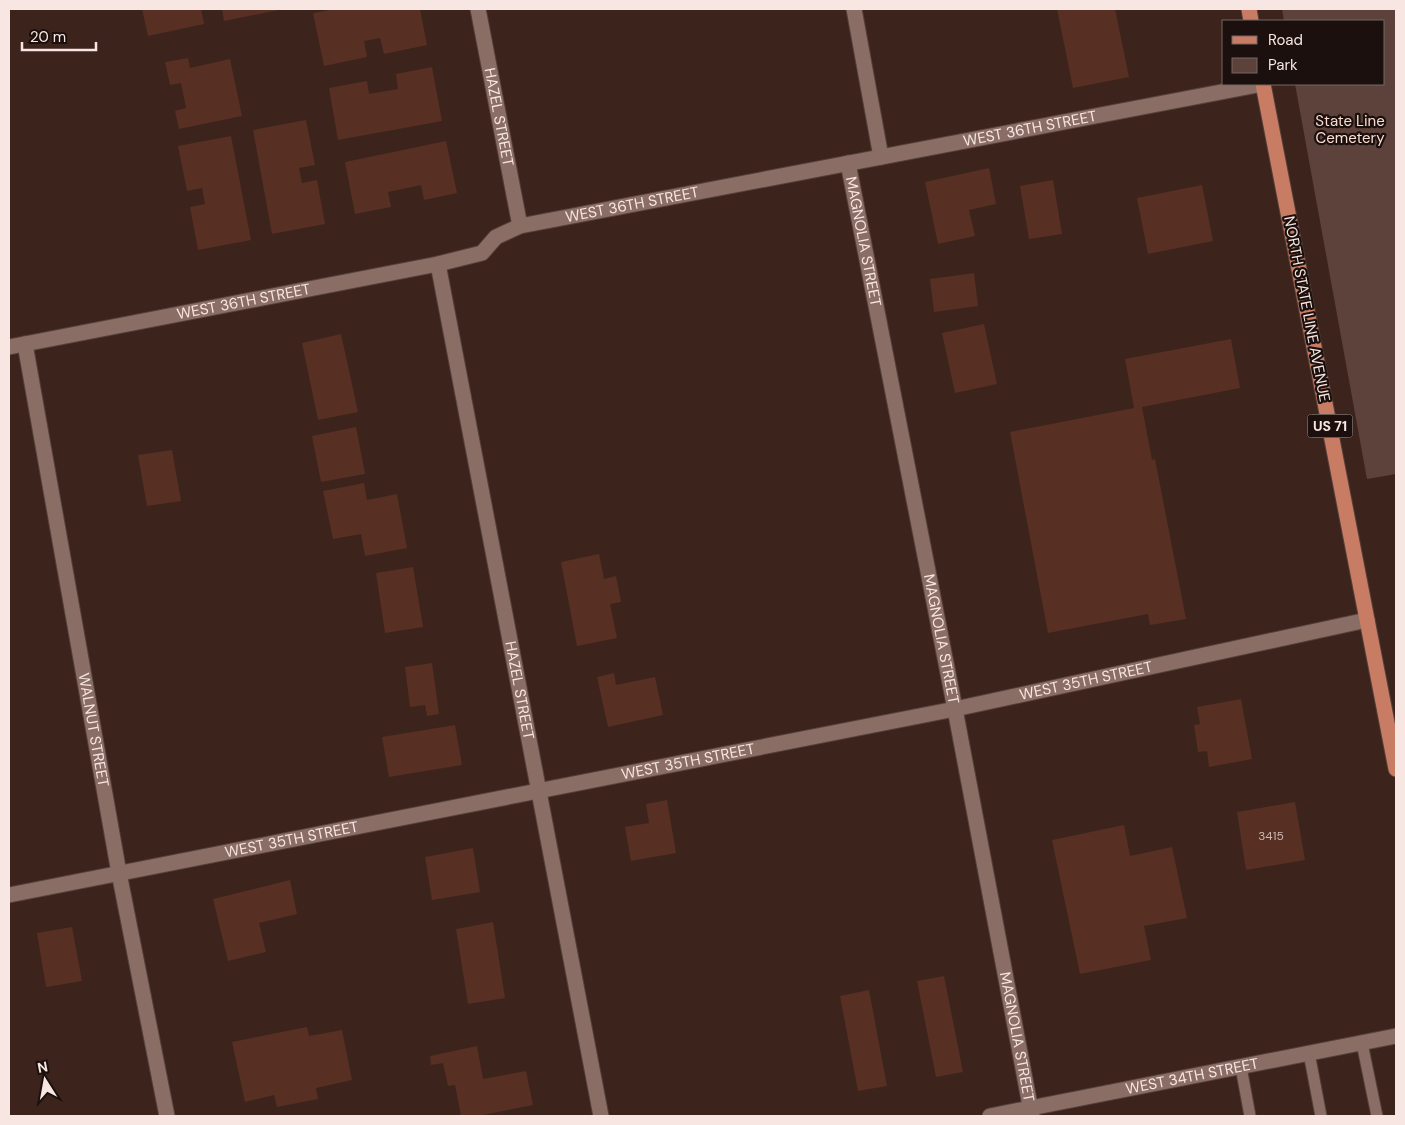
<svg xmlns="http://www.w3.org/2000/svg" width="1405" height="1125" viewBox="0 0 1405 1125" font-family="'DM Sans',sans-serif">
	<style>
		.green { fill: #5c423a }
		.building { fill: #572f23 }
		.lines { fill: none; stroke-linecap: round; stroke-linejoin: round }
		.lane-casing { stroke: #55403b; stroke-width: 13 }
		.street-casing { stroke: #55403b; stroke-width: 17 }
		.primary-casing { stroke: #55403b; stroke-width: 17 }
		.lane { stroke: #8a6e65; stroke-width: 11 }
		.street { stroke: #8a6e65; stroke-width: 15 }
		.primary { stroke: #c87c64; stroke-width: 15 }
		.labels { text-anchor: middle; stroke-width: 4.5; stroke-linejoin: round; paint-order: stroke }
		.number-label { font-size: 12px; fill: #cfb8b2 }
		.shield { fill: #1b100d; stroke: #b5a6a1; stroke-width: 1 }
		.shield-label { font-size: 14px; font-weight: bold; fill: #f7e6e1 }
		.street-label { font-size: 15px; fill: #f7e6e1; stroke: #1b100d }
		.park-label { font-size: 15px; fill: #fadcd2; stroke: #1b100d }
	</style>
	<rect width="100%" height="100%" fill="#3c241d"/>
	<path class="green" d="M1282 9H1396V474L1367 479 1295 84H1384V21H1284Z"/>
	<path class="building" d="M142 9H201L204 24 148 36Z
		M222 9H279V10L224 21Z
		M335 9H420L427 45 384 54 380 38 364 41 367 57 324 66 313 13Z
		M1057 9H1115L1129 77 1073 88Z
		M188 58 190 68 230 59 242 116 179 129 175 111 186 108 181 83 170 85 165 62Z
		M432 67 442 121 338 140 329 88 367 81 369 94 398 89 396 74Z
		M306 120 315 165 299 168 302 183 317 180 325 224 272 234 253 130Z
		M231 136 251 240 198 250 190 207 205 204 202 188 187 191 178 146Z
		M446 141 457 193 424 200 421 185 388 192 391 207 355 214 345 162Z
		M989 168 996 204 969 210 975 236 938 244 925 182Z
		M1053 180 1062 234 1029 239 1020 186Z
		M1202 185 1213 241 1148 254 1137 198Z
		M974 273 978 306 934 312 930 279Z
		M984 324 997 384 955 393 942 333Z
		M341 334 358 412 318 420 302 343Z
		M1231 339 1240 388 1142 407 1152 460 1155 459 1186 619 1150 625 1148 614 1048 633 1010 432 1134 408 1125 359Z
		M356 427 365 474 321 482 312 436Z
		M172 450 181 501 147 506 138 455Z
		M364 483 367 500 397 494 407 548 365 556 361 534 333 539 323 491Z
		M599 554 604 579 616 576 621 602 610 604 617 638 577 646 561 562Z
		M413 567 423 627 385 633 376 573Z
		M432 663 439 714 427 716 425 705 410 707 405 667Z
		M614 673 616 685 655 677 663 715 608 727 597 677Z
		M1241 699 1252 759 1209 767 1207 751 1198 752 1194 725 1200 724 1197 707Z
		M455 725 462 765 389 777 382 737Z
		M667 800 676 853 631 861 625 827 649 823 646 804Z
		M1295 802 1305 860 1246 870 1237 812Z
		M1124 825 1130 856 1172 847 1187 918 1144 926 1151 960 1080 974 1052 840Z
		M473 848 480 892 432 900 425 857Z
		M290 880 297 914 259 923 266 952 228 961 213 899Z
		M493 922 505 998 468 1004 456 929Z
		M72 927 82 981 46 987 37 933Z
		M944 976 963 1072 936 1077 917 981Z
		M869 990 887 1086 858 1091 840 996Z
		M307 1027 309 1036 342 1030 352 1080 316 1088 318 1099 277 1107 274 1095 245 1102 232 1042Z
		M477 1046 483 1079 526 1071 533 1105 478 1116H461L455 1085 448 1086 443 1063 431 1065 430 1056Z"/>
	<g class="lines">
		<g class="lane-casing">
			<path id="lane" d="M1362 1043 1377 1116
				M1309 1053 1321 1116
				M1241 1067 1250 1116"/>
		</g>
		<g class="street-casing">
			<g id="street">
				<path id="s1" d="M478 9 520 226"/>
				<path d="M854 9 881 157"/>
				<path id="s2" d="M848 163 955 709 1032 1116"/>
				<path id="s3" d="M438 264 601 1116"/>
				<path id="s4" d="M25 344 119 873 167 1116"/>
				<path id="s5" d="M9 347 438 264 482 253 496 237 520 226 1263 84"/>
				<path id="s6" d="M9 895 955 709 1367 620"/>
				<path id="s7" d="M990 1116 1396 1036"/>
			</g>
		</g>
		<g class="primary-casing">
			<path id="primary" d="M1249 9 1251 21
				M1263 84 1396 769"/>
		</g>
		<use href="#lane" class="lane"/>
		<use href="#street" class="street"/>
		<use href="#primary" class="primary"/>
	</g>
	<g class="labels">
		<g class="number-label">
			<text x="1271" y="840">3415</text>
		</g>
		<rect class="shield" x="1307.5" y="414.5" width="45" height="23" rx="4"/>
		<g class="shield-label">
			<text x="1330" y="431">US 71</text>
		</g>
		<g class="street-label">
			<text dy="5" stroke="none"><textPath href="#s1" startOffset="110">HAZEL STREET</textPath></text>
			<text dy="5" stroke="none"><textPath href="#s5" startOffset="1049">WEST 36TH STREET</textPath></text>
			<text dy="5" stroke="none"><textPath href="#s5" startOffset="644">WEST 36TH STREET</textPath></text>
			<text dy="5" stroke="none"><textPath href="#s2" startOffset="80">MAGNOLIA STREET</textPath></text>
			<text dy="5" stroke="none"><textPath href="#s5" startOffset="239">WEST 36TH STREET</textPath></text>
			<text transform="translate(1307 309) rotate(79)" y="5">NORTH STATE LINE AVENUE</text>
			<text dy="5" stroke="none"><textPath href="#s2" startOffset="485">MAGNOLIA STREET</textPath></text>
			<text dy="5" stroke="none"><textPath href="#s6" startOffset="1098">WEST 35TH STREET</textPath></text>
			<text dy="5" stroke="none"><textPath href="#s3" startOffset="434">HAZEL STREET</textPath></text>
			<text dy="5" stroke="none"><textPath href="#s4" startOffset="392">WALNUT STREET</textPath></text>
			<text dy="5" stroke="none"><textPath href="#s6" startOffset="692">WEST 35TH STREET</textPath></text>
			<text dy="5" stroke="none"><textPath href="#s6" startOffset="288">WEST 35TH STREET</textPath></text>
			<text dy="5" stroke="none"><textPath href="#s2" startOffset="890">MAGNOLIA STREET</textPath></text>
			<text dy="5" stroke="none"><textPath href="#s7" startOffset="206">WEST 34TH STREET</textPath></text>
		</g>
		<g class="park-label">
			<text x="1350" y="126">State Line<tspan x="1350" dy="17">Cemetery</tspan></text>
		</g>
	</g>
	<rect width="1405" height="1125" fill="none" stroke="#f7e6e1" stroke-width="20"/>
	<rect x="1222" y="20" width="162" height="65" fill="#1b100d" stroke="#736662"/>
	<rect x="1232" y="36" width="25" height="8" fill="#c87c64" stroke="#736662"/>
	<text x="1268" y="45" font-size="15" fill="#f7e6e1">Road</text>
	<rect x="1232" y="58" width="25" height="15" fill="#5c423a" stroke="#736662"/>
	<text x="1268" y="70" font-size="15" fill="#f7e6e1">Park</text>
	<g transform="translate(45 1080) rotate(349)" stroke="#1b100d" stroke-width="4" paint-order="stroke">
	<path d="M0-4L9 19L0 12L-9 19Z" fill="#f7e6e1"/>
	<text y="-8" font-size="14" font-weight="bold" text-anchor="middle" fill="#f7e6e1">N</text>
	</g>
	<path d="M22 42v8h74v-8" fill="none" stroke="#f7e6e1" stroke-width="2.5"/>
	<text x="30" y="42" font-size="15" fill="#f7e6e1" stroke="#1b100d" stroke-width="4" paint-order="stroke">20 m</text>
</svg>
